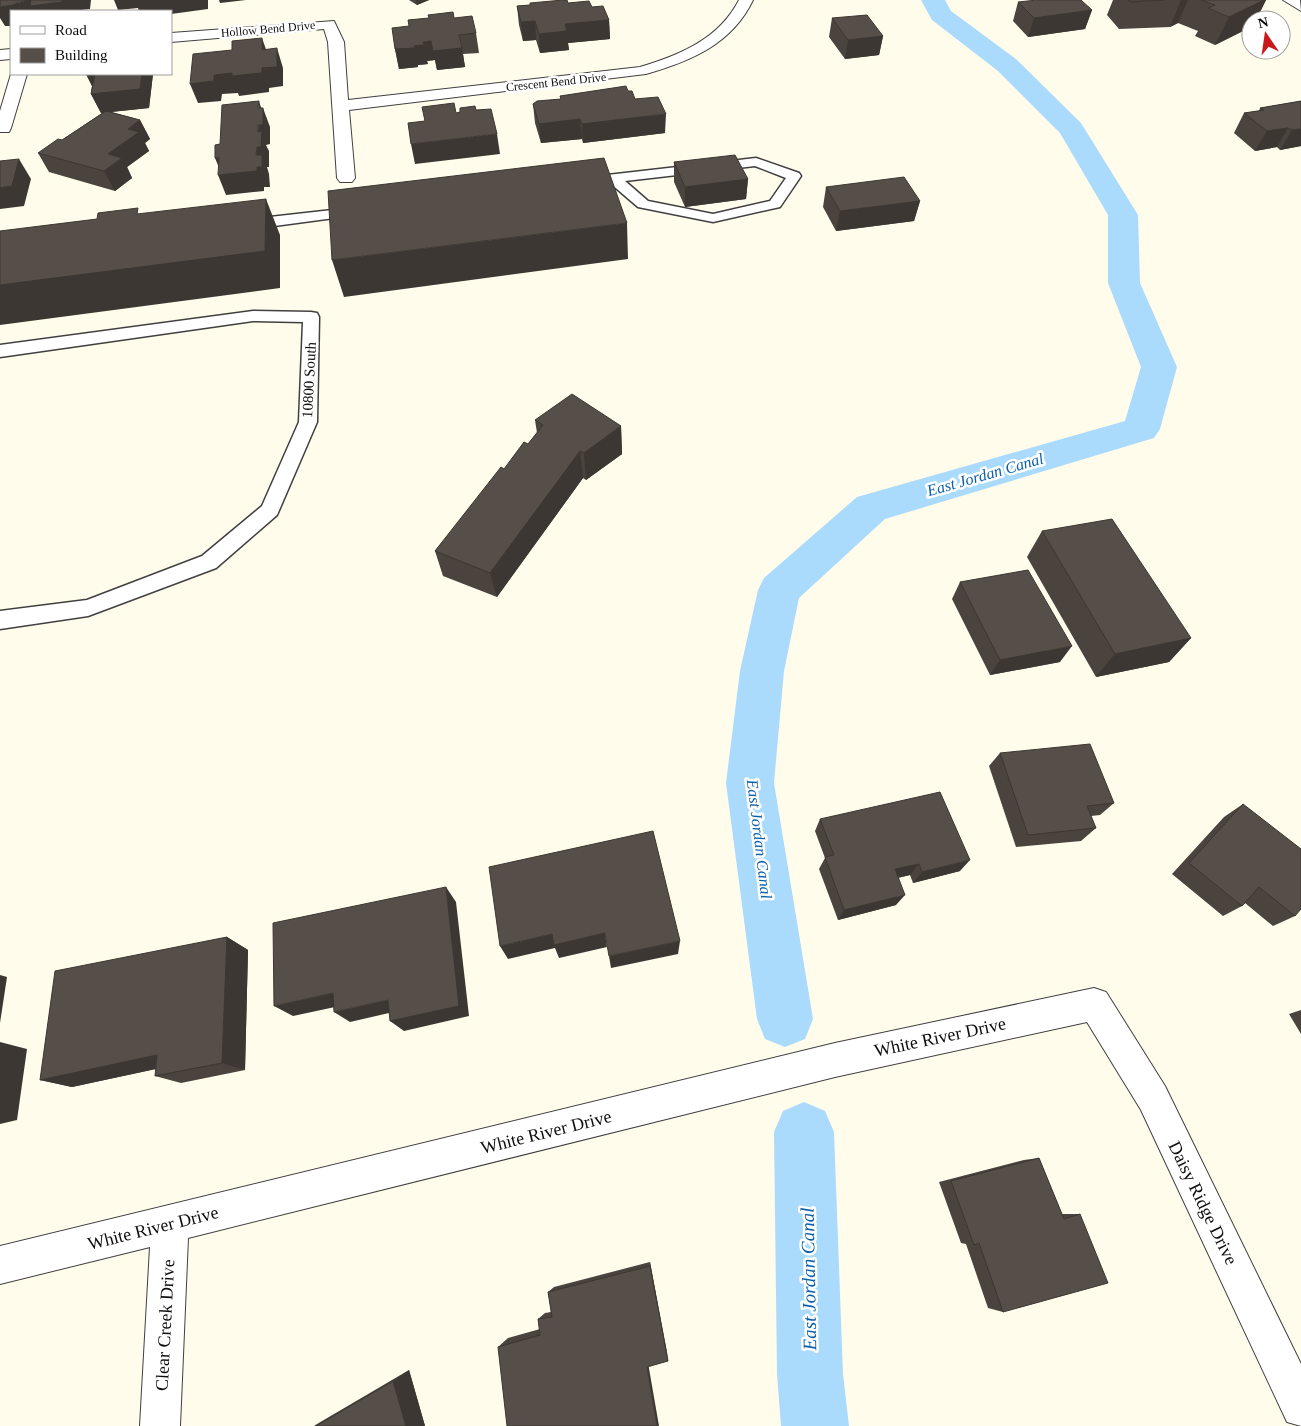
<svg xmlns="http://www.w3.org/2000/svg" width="1301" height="1426" viewBox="0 0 1301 1426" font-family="Georgia,serif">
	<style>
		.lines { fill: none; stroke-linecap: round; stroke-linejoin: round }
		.canal { fill: #abdbfc; fill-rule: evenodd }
		.service-casing { stroke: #404040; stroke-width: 3 }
		.minor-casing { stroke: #404040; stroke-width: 2 }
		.service { fill: #fff; fill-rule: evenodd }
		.minor { fill: #fff; fill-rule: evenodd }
		.wall { fill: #4a433e }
		.shaded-wall { fill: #3c3732 }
		.building { fill: #564e48; stroke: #3c3732 }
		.labels { text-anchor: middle; stroke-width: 5; stroke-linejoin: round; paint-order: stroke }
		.far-street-label { font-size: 12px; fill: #0d0d0d; stroke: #fff }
		.street-label { font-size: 15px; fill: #0d0d0d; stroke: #fff }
		.water-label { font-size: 16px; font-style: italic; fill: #0a5eaa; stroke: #fff }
		.near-street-label { font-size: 18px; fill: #0d0d0d; stroke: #fff }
		.near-water-label { font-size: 19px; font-style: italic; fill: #0a5eaa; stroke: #fff }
	</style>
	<rect width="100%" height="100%" fill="#fffcec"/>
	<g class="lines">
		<path class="canal" d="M921 0H945L951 11 1016 59 1081 123 1138 215 1140 283 1177 367 1160 429 1154 438 885 519 799 598 784 671 774 783 813 1019 805 1039 785 1047 765 1039 757 1019 726 783 740 671 758 590 764 578 857 497 1125 421 1141 367 1108 283V215L1060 133 998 71 932 20Z
			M804 1102 825 1111 834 1132 843 1374 849 1426H781L777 1374 774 1132 783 1111Z"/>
		<g class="service-casing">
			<path id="service" d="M756 158 799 173 801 176 780 207 713 222 638 207 610 183 581 186 574 182 581 178ZM755 166 786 178 770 201 713 214 648 201 625 181Z
				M359 207 364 208 366 211 364 214 244 230 236 225 244 220Z
				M253 311 311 312 317 313 319 317 317 422 277 515 216 568 88 616 0 629V611L87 600 202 556 262 506 299 422 303 322 253 321 0 357V345Z"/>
		</g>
		<g class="minor-casing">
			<path id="minor" d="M739 0H753C732 44 691 61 646 74L349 110 355 178 352 182H340L337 178 328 42 324 29 171 42V33L334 21 344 42 348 100 640 67C680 55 719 39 739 0Z
				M1283 0H1300L1301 11Z
				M11 49V59L0 60V50Z
				M11 74H27L11 128 9 132H0V111Z
				M1094 988 1106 992 1165 1086 1301 1364V1426L1287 1422 1141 1110 1087 1022 835 1077 188 1238 180 1426H140L150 1247 0 1284V1246L835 1043Z"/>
		</g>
		<use href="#service" class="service"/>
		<use href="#minor" class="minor"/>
	</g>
	<path class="wall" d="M409 0H429L417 5Z
		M1113 0H1266L1256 20H1251V27L1215 45 1195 36 1198 31 1178 23 1170 27 1119 29 1107 15Z
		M1018 2 1092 10 1085 29 1028 37 1013 21Z
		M530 3H568L592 7 609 20 610 39 568 43 569 50 540 53 536 40 523 41 519 25 517 6 530 5Z
		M454 18 476 33 479 53 463 54 465 67 437 70 435 60 427 61 428 64 418 65V67L399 69 395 49 409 26Z
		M832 18 883 36 879 55 845 59 829 37Z
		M86 74H153L149 108 111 112 140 120 150 139 145 143 149 151 127 167 132 178 115 191 49 172 38 153 62 140 102 113H101L91 94 92 86Z
		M628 91 665 133 583 143 582 139 541 143 535 123 533 104 561 99 560 96Z
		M1301 101V146L1280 150 1277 147 1255 151 1234 133 1244 113 1259 111 1260 108Z
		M674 162 748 179 746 199 685 207 674 182Z
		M826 187 920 201 914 221 836 231 823 207Z
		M535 420 621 426 622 454 586 480 583 478 497 597 443 576 435 551 504 469 528 444 537 433Z
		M1042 531 1191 638 1169 662 1096 677 1027 557Z
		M960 582 1060 662 990 675 952 599Z
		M1000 753 1114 803 1100 815 1091 816 1096 828 1081 841 1016 847 989 766Z
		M1243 804 1295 916 1273 926 1245 903 1242 906 1223 916 1172 874 1224 817Z
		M820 819 960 871 913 883 910 875 898 878 896 905 838 920 819 869 825 858 815 831Z
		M227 937 248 950 245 1070 181 1083 155 1076 156 1069 72 1087 40 1080Z
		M1301 1010V1034L1289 1014Z
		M1039 1158 1062 1214H1080L1003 1312 988 1308 966 1244 961 1243 939 1182 1024 1160Z
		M650 1262 668 1361 498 1347 508 1338 540 1329 538 1319 545 1313 551 1312 548 1292 554 1287Z
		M409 1370 425 1426H314L317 1424Z"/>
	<path class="shaded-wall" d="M29 0H91L90 9 73 11H11V26H5L0 18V7Z
		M114 0H208V9L171 14V11H139L138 8 118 10Z
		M219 0H246L220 3Z
		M416 0H429L417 5Z
		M1181 0H1188L1178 23 1170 27Z
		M1264 0H1266L1256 20H1251V27L1215 45 1229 17Z
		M1092 10 1085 29 1028 37 1034 18Z
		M609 20 610 39 568 43 569 50 540 53 539 34 565 24Z
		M535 21 536 40 523 41 521 22Z
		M883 36 879 55 845 59 848 40Z
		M262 38 269 58 277 48 283 68V86L269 88V92L239 96 238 93 222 94 221 101 198 103 190 84 214 75 262 50Z
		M431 41 462 48 465 67 437 70 435 60 427 61 428 64 418 65V67L399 69 395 49 414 46 423 42Z
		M86 74H98L94 90Z
		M142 74H153L149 108 101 113 91 94Z
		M259 101 263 114V108L270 127V144L266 145 269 151V167H267L269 174 270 187H264V191L226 195 218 175H222L215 158 256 155 258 132Z
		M666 114 665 133 583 143 582 124Z
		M580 119 582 139 541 143 539 124Z
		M140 120 150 139 145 143 149 151 127 167 132 178 115 191 104 171 108 154 128 129Z
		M1288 128 1277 147 1255 151 1267 131Z
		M1301 129V146L1280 150 1292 130Z
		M497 134 500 154 415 164 411 144Z
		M19 159 31 179 24 206 0 209V188Z
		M748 179 746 199 685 207V187Z
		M266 199 280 235V288L0 325V285Z
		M920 201 914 221 836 231 840 211Z
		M627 223 628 259 344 297 332 260Z
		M621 426 622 454 586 480 584 453Z
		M580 451 583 478 497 597 490 573Z
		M1191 638 1169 662 1096 677 1115 654Z
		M1072 646 1060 662 990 675 1000 660Z
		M970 860 960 871 913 883 922 872Z
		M919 864 910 875 887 880 895 869Z
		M446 887 456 902 469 1016 404 1031 390 1021Z
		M905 895 896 905 838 920 844 910Z
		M605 933 607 947 559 958 555 948 508 959 500 946 552 934Z
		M227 937 248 950 245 1070 222 1063Z
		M680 941 678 954 611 968 609 956Z
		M0 975 7 977 0 1023Z
		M333 993 349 1004 293 1016 274 1006Z
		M388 1000 402 1010 350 1022 334 1012Z
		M0 1042 27 1049 17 1120 0 1124Z
		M157 1055 183 1063 72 1087 40 1080Z
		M650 1262 667 1352 668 1361 650 1266Z
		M647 1357 659 1426H657L647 1367Z
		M409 1370 425 1426H406L393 1381Z"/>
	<path class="building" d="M0 0H29L15 3 14 5 0 7Z
		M31 0H62V2L30 6Z
		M563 0H567L568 3 589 1 592 7 603 6 609 20 565 24 567 31 539 34 535 21 521 22 517 6 530 5V3Z
		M1037 0H1081L1092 10 1034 18 1018 2Z
		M1128 0H1164L1130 2Z
		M1201 0H1264L1229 17 1208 8 1215 5Z
		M453 12 454 18 472 16 476 33 459 35 462 48 433 51 431 41 423 42 424 45 414 46 415 48 395 49 392 28 409 26 408 20 429 18 428 15Z
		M867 15 883 36 848 40 832 18Z
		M262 38V50L277 48V67L262 68V73L232 76V73L214 75V81L190 84 193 54 232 50V41Z
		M95 74H142L140 89 91 94Z
		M626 86 628 91H632L635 99 658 97 666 114 582 124 580 119 539 124 533 104 537 101 561 99 560 96Z
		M259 101 258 108H263V125H258V132L262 131 261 147H257L256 155H262V167H257V171L218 175 219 157 215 158V145L220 144 222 105Z
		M1301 101V129L1292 130 1288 128 1267 131 1244 113 1264 110 1260 108Z
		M454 103 456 113 460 112V108L475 106 476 110 491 109 497 134 411 144 408 123 425 121 422 107Z
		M106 111 140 120 128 129 139 132 108 154 122 158 104 171 38 153 58 139 62 140Z
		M735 155 748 179 685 187 674 162Z
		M604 158 627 223 332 260 328 191Z
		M19 159 12 186 0 188V161Z
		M904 177 920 201 840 211 826 187Z
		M266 199 265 251 0 285V231L97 219 98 213 138 208 137 214Z
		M572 394 621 426 584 453 580 451 490 573 435 551 501 467 504 469 524 442 528 444 543 425 535 420Z
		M1112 519 1191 638 1115 654 1042 531Z
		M1028 570 1072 646 1000 660 960 582Z
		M1090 744 1114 803 1087 806 1096 828 1028 835 1000 753Z
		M940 792 970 860 922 872 919 864 895 869 905 895 844 910 825 857 834 855 820 819Z
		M1243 804 1301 849V909L1295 916 1259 887 1242 906 1189 863Z
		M653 831 680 941 609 956 605 933 554 945 552 934 500 946 489 867Z
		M446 887 459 1006 390 1021 388 1000 334 1012 333 993 274 1006 273 923Z
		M227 937 222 1063 155 1076 157 1055 40 1080 55 971Z
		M1039 1158 1064 1219 1080 1214 1108 1283 1003 1312 979 1243 974 1245 951 1181Z
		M650 1266 668 1361 647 1367 657 1426H507L498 1347 540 1335 538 1319 552 1317 548 1292Z
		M393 1381 406 1426H316Z"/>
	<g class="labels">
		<g class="far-street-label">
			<text transform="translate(268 29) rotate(-5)" y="4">Hollow Bend Drive</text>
			<text transform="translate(556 82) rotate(-6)" y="4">Crescent Bend Drive</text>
		</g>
		<g class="street-label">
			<text transform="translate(309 380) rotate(-87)" y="5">10800 South</text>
		</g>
		<g class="water-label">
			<text transform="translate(985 474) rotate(-16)" y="6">East Jordan Canal</text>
			<text transform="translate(760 839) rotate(83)" y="6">East Jordan Canal</text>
		</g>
		<g class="near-street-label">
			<text transform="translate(940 1037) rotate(-12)" y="6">White River Drive</text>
			<text transform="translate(546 1132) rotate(-14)" y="6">White River Drive</text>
			<text transform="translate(1203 1203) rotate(64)" y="6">Daisy Ridge Drive</text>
			<text transform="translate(153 1228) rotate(-14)" y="6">White River Drive</text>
			<text transform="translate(165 1325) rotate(-87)" y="6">Clear Creek Drive</text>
		</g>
		<g class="near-water-label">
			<text transform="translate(808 1279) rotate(-91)" y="7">East Jordan Canal</text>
		</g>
	</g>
	<rect x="10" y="10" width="162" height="65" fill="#ffffff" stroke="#9e9e9e"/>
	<rect x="20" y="26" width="25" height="8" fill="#ffffff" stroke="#9e9e9e"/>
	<text x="55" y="35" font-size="15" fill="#0d0d0d">Road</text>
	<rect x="20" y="48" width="25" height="15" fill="#564e48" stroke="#9e9e9e"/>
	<text x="55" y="60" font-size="15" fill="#0d0d0d">Building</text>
	<g transform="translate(1266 35) rotate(347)"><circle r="24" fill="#ffffff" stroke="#9e9e9e"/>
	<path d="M0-4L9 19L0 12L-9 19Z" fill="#ca181a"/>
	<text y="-8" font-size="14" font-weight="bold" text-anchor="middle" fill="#0d0d0d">N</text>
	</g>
</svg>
